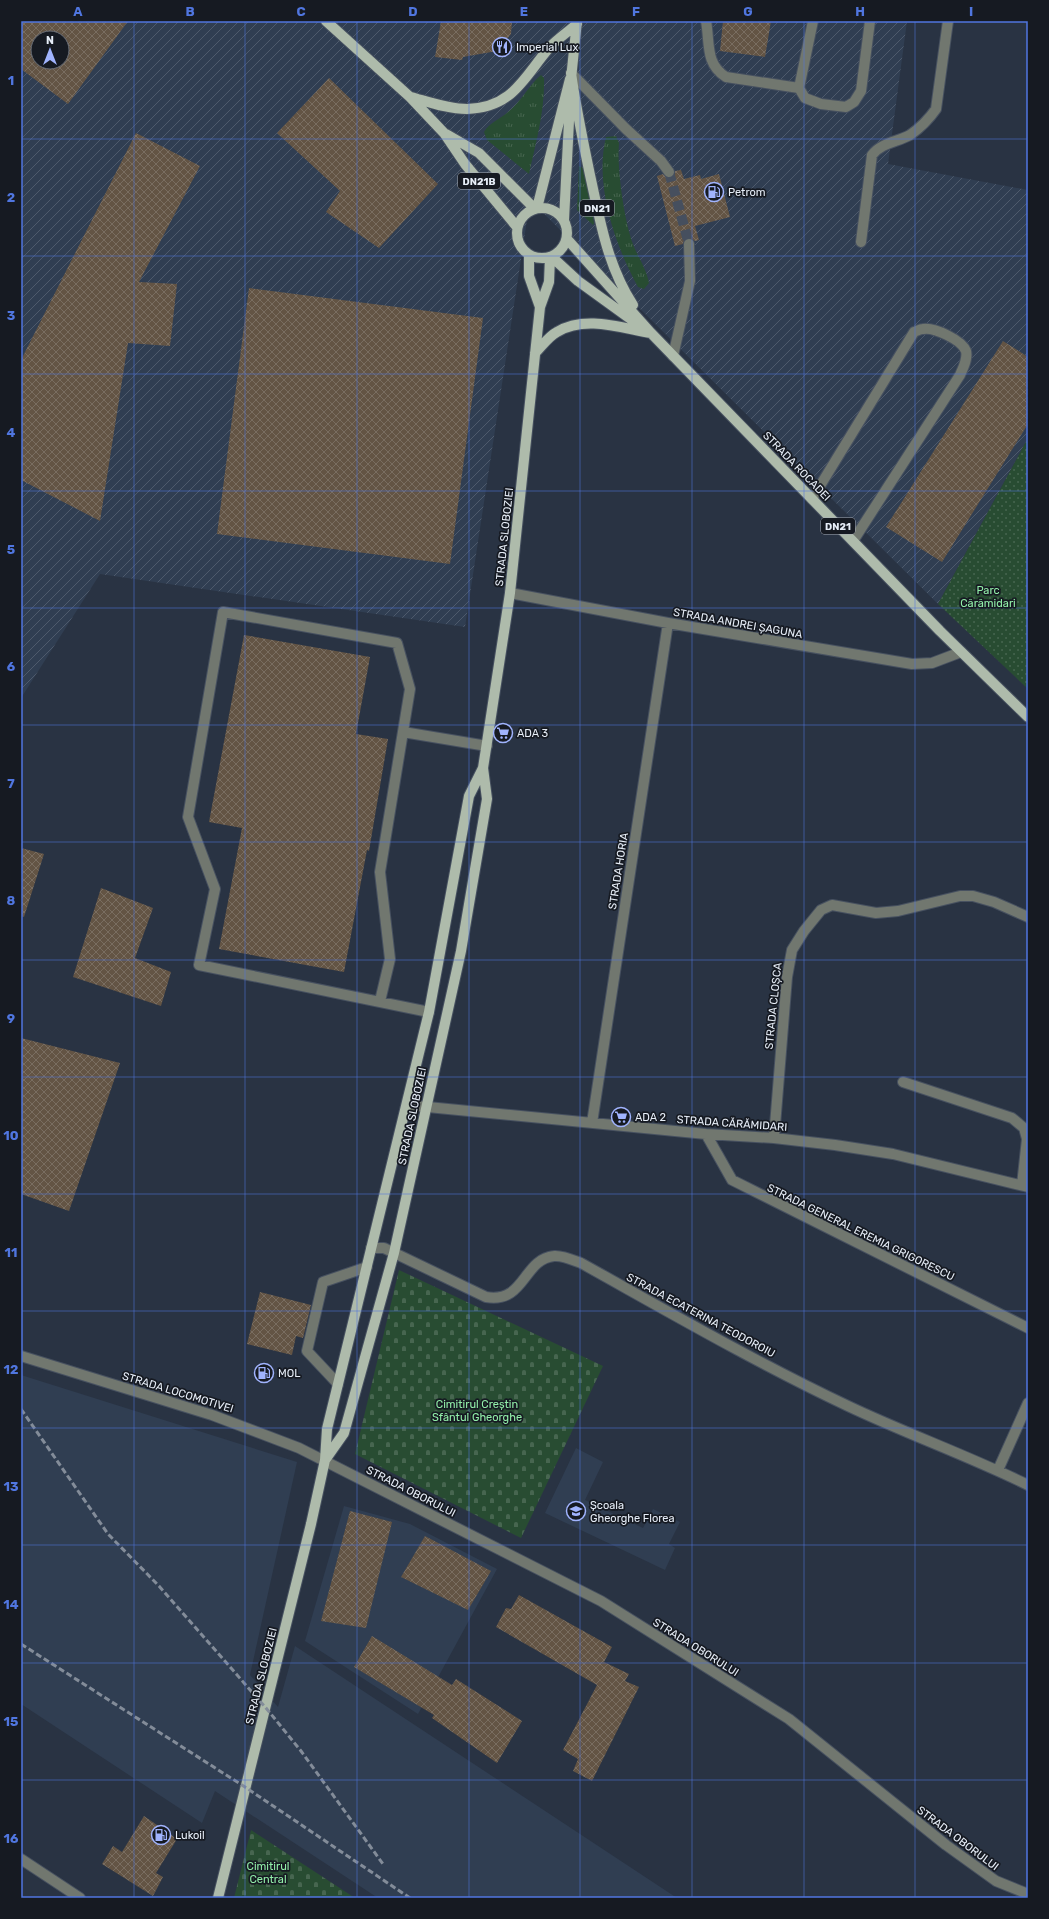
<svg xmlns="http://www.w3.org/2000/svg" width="1049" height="1919" viewBox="0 0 1049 1919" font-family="Rubik,sans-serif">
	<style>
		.industrial { fill: url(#industrial-furrows); fill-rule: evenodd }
		.built { fill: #303e52 }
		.grass { fill: url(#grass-tufts) }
		.cemetery { fill: url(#cemetery-stones) }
		.park { fill: url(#park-dots) }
		.building { fill: url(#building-cross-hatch); fill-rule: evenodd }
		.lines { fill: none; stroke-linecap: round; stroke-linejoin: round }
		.minor-tunnel { stroke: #464f5e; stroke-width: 10; stroke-dasharray: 10 5; stroke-linecap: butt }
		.minor-casing { stroke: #475160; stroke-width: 12 }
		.major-casing { stroke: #475160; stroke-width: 12 }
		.minor { stroke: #71776f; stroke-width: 10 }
		.major { stroke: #aebbab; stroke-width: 10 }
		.rail { stroke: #838c99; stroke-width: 3; stroke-dasharray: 6 3; stroke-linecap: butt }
		.grid { fill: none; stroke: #5076e0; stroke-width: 1; stroke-opacity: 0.55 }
		.labels { text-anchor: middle; stroke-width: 3.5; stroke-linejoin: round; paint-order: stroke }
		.shield { fill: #161a22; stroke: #a8aeb8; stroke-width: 1 }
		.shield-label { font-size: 10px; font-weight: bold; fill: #e7eef8 }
		.poi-label { font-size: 11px; fill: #e7eef8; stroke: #161a22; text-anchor: start }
		.street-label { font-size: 11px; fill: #e7eef8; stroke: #161a22 }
		.park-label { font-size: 11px; fill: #92efa9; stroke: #161a22 }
		.neatline { fill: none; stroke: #5076e0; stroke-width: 1.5 }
		.grid-label { font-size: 13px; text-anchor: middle; font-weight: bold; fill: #5076e0 }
	</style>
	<defs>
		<pattern id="industrial-furrows" width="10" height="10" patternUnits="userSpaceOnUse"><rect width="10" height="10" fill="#303e52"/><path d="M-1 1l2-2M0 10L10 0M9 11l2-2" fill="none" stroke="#4e5a6c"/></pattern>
		<pattern id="grass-tufts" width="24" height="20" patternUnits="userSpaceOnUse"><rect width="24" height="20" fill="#284c32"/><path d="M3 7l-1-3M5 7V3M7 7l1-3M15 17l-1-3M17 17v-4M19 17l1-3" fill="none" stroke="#476650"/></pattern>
		<pattern id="cemetery-stones" width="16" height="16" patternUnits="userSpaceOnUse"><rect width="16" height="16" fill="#284c32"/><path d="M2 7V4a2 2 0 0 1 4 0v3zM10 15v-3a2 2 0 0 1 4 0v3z" fill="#476650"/></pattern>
		<pattern id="park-dots" width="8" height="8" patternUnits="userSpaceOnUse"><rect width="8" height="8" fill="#284c32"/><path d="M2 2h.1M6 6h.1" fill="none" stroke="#476650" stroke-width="1.8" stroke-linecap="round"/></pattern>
		<pattern id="building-cross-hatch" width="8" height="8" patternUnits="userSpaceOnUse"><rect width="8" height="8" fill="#635444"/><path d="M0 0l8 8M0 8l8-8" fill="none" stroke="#796d60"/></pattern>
	</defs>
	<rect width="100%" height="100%" fill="#293343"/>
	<path class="industrial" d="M21 21H907L888 164 1028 190V438L938 604 530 200 465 627 100 574 21 698ZM38 38H62V62H38Z"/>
	<path class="built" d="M21 1375 297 1462 250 1675 278 1707 295 1646 677 1898H378L215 1791 202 1823 21 1704Z
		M576 1448 603 1462 585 1500 643 1528 653 1509 680 1522 669 1544 675 1548 665 1570 545 1513Z
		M344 1506 410 1524 497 1569 418 1714 305 1641Z"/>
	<path class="grass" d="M541 75 544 78C545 111 536 142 529 174L487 140 484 132C490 122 499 120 508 112 521 102 528 86 541 75Z
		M616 136 619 143C617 168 623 210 630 235 634 252 646 266 649 283L644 289 638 287C615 245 594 185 606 137Z
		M579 166 585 169 594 223 593 225 577 210Z"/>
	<path class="cemetery" d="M399 1270 603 1366 521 1538 355 1454Z
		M251 1830 355 1898H234Z"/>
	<path class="park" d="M1028 438V689L938 604Z"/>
	<path class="building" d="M21 21H128L68 104 21 69ZM38 38H62V62H38Z
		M441 21H512L511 34 497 51 463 57 462 60 435 57Z
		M723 21H771L765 57 720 51Z
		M329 78 438 184 379 248 326 212 340 191 277 133Z
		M136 133 200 166 139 282 177 284 170 346 128 343 100 521 21 480V360Z
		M681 170 684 179 700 175 701 179 719 174 730 217 695 226 699 240 695 241 688 238 685 239 683 244 675 246 657 176 663 174 670 178 675 175V171Z
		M249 288 483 318 450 564 217 534Z
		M1003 341 1028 357V424L942 562 886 527Z
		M244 635 370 657 356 734 388 739 369 851 367 850 344 972 219 949 242 828 209 822Z
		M21 848 44 854 24 917 21 916Z
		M101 888 153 908 135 958 171 972 161 1006 73 977Z
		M21 1038 120 1063 69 1211 21 1194Z
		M260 1292 311 1305 303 1338 296 1336 292 1355 247 1344Z
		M350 1511 392 1522 366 1628 321 1621Z
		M425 1536 491 1571 468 1610 401 1577Z
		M519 1595 612 1647 604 1662 629 1674 625 1681 639 1687 592 1781 573 1771 578 1759 563 1750 597 1685 496 1627 506 1608 511 1609Z
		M372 1636 452 1685 456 1679 522 1721 497 1763 432 1718 434 1715 354 1667Z
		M144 1816 177 1839 156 1873 163 1877 153 1896 102 1864 113 1846 122 1852Z"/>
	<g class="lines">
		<path class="minor-tunnel" d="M669 172 689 244"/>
		<g class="minor-casing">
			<path id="minor" d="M706 21C710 43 705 64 726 77L799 88
				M813 21 799 88 805 98 821 104 846 107 854 102 861 91 870 21
				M571 73 626 129 661 161 669 172
				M861 242 872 155C881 143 897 142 910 135 920 128 929 119 936 109L948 21
				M673 356 690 281 689 244
				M812 499 914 332C917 331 920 329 923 329 934 327 962 340 966 351 968 359 963 368 960 375L853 541
				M510 593 668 623 912 664 932 663 961 652
				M403 732 487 746
				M380 1001 390 959 380 872 410 689 397 643 223 612 188 817 215 889 199 965 429 1012
				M903 1082 1012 1118 1024 1128 1027 1139 1022 1185
				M407 1105 706 1134 774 1138 835 1145 893 1154 1028 1187
				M592 1123 668 623
				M706 1134 732 1180 1028 1328
				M774 1138 787 977 792 950 804 931 821 910 832 905 876 913 898 911 960 896H973L994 902 1028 917
				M371 1248H384L486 1297C525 1304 523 1259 554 1256 562 1255 573 1260 581 1263 669 1312 757 1363 848 1406 907 1434 969 1456 1028 1485
				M21 1356 212 1415 299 1448 601 1601 789 1719 946 1845 996 1881 1028 1894
				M338 1384 307 1351 323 1282 367 1267
				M998 1470 1028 1403
				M21 1859 80 1898"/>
		</g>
		<g class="major-casing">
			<path id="major" d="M326 21 410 97 444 133 465 164 517 227
				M571 73C576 108 583 141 590 175 600 220 607 265 633 305
				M571 79 577 21
				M411 97C429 102 448 109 467 109 513 108 524 77 549 48 557 39 568 32 577 24
				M446 134 479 153 535 209
				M517 233a25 25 0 1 1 50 0a25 25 0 1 1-50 0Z
				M537 208 570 79
				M564 220 570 101
				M567 239 651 333 940 631 1028 717
				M529 255V276L540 307
				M552 257 578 281 636 323
				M535 353C542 346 549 336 557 332 585 315 621 328 651 333
				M325 1460 344 1433 394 1253 461 951 487 799 483 768 510 593 540 307 549 282 550 257
				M218 1898 311 1524 325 1460 327 1429 429 1012 469 796 483 768"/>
		</g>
		<use href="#minor" class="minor"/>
		<use href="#major" class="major"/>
		<path class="rail" d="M21 1409 108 1534 159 1586 266 1708 301 1751 383 1864
			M21 1644 245 1787 410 1898"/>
	</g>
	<path class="grid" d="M134 21V1898M245 21V1898M357 21V1898M469 21V1898M580 21V1898M692 21V1898M804 21V1898M915 21V1898M21 139H1028M21 256H1028M21 374H1028M21 491H1028M21 608H1028M21 725H1028M21 842H1028M21 960H1028M21 1077H1028M21 1194H1028M21 1311H1028M21 1428H1028M21 1545H1028M21 1663H1028M21 1780H1028"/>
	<defs>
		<g id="restaurant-ring" transform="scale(1)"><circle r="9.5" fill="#161a22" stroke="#a0b3fd" stroke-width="1.5"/><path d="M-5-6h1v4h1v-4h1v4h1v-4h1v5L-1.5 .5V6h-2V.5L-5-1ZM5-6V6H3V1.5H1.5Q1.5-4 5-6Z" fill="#a0b3fd"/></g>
		<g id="fuel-ring" transform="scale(1)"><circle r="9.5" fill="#161a22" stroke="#a0b3fd" stroke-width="1.5"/><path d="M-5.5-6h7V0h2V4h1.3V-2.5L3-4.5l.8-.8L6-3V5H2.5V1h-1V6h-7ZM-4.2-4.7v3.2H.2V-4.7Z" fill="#a0b3fd"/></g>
		<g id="supermarket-ring" transform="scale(1)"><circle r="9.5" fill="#161a22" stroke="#a0b3fd" stroke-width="1.5"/><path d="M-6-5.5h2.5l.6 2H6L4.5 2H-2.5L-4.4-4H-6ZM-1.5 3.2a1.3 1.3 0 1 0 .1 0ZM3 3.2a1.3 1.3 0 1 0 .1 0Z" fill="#a0b3fd"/></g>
		<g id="school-ring" transform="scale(1)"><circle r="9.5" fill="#161a22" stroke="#a0b3fd" stroke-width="1.5"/><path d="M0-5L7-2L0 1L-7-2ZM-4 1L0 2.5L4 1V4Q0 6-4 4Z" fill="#a0b3fd"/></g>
	</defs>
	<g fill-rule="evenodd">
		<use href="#restaurant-ring" x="502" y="47"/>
		<use href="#fuel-ring" x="714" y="192"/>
		<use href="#supermarket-ring" x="503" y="733"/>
		<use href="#supermarket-ring" x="621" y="1117"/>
		<use href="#fuel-ring" x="264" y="1373"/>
		<use href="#school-ring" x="576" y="1511"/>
		<use href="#fuel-ring" x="161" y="1835"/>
	</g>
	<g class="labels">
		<g class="shield">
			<rect x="458" y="173" width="42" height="16" rx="3"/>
			<rect x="580" y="200" width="34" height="16" rx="3"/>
			<rect x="821" y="518" width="34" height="16" rx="3"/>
		</g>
		<g class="shield-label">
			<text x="479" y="185">DN21B</text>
			<text x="597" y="212">DN21</text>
			<text x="838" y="530">DN21</text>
		</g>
		<g class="poi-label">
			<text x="516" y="51">Imperial Lux</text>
			<text x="728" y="196">Petrom</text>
			<text x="517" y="737">ADA 3</text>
			<text x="635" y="1121">ADA 2</text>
			<text x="278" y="1377">MOL</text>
			<text x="590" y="1509">Școala<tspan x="590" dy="13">Gheorghe Florea</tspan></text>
			<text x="175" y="1839">Lukoil</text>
		</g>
		<g class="street-label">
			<text transform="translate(797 466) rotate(46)" y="4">STRADA ROCADEI</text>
			<text transform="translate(504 537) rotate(-84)" y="4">STRADA SLOBOZIEI</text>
			<text transform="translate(738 623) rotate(10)" y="4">STRADA ANDREI ȘAGUNA</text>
			<text transform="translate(618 871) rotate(-81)" y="4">STRADA HORIA</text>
			<text transform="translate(773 1006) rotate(-84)" y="4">STRADA CLOȘCA</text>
			<text transform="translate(412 1116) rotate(-78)" y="4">STRADA SLOBOZIEI</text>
			<text transform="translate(732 1123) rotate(4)" y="4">STRADA CĂRĂMIDARI</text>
			<text transform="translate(861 1232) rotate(26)" y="4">STRADA GENERAL EREMIA GRIGORESCU</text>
			<text transform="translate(701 1315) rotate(28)" y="4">STRADA ECATERINA TEODOROIU</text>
			<text transform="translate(178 1392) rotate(17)" y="4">STRADA LOCOMOTIVEI</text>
			<text transform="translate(411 1491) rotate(27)" y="4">STRADA OBORULUI</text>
			<text transform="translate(696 1647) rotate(32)" y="4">STRADA OBORULUI</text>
			<text transform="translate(261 1676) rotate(-76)" y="4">STRADA SLOBOZIEI</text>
			<text transform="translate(958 1838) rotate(37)" y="4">STRADA OBORULUI</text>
		</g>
		<g class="park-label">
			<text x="988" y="594">Parc<tspan x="988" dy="13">Cărămidari</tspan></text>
			<text x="477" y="1408">Cimitirul Creștin<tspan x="477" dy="13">Sfântul Gheorghe</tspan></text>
			<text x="268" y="1870">Cimitirul<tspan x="268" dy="13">Central</tspan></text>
		</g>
	</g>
	<rect width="1049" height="1919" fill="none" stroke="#161a22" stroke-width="44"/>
	<g transform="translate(50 50)"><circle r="19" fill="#161a22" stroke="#6a6f78"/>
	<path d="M0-3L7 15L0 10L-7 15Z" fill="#a0b3fd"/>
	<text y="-6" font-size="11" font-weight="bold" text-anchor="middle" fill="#e7eef8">N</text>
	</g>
	<rect x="22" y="22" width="1005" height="1875" class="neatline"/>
	<g class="grid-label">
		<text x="78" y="16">A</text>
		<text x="190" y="16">B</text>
		<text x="301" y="16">C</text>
		<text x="413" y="16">D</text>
		<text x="524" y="16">E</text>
		<text x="636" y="16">F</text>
		<text x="748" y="16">G</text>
		<text x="860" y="16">H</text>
		<text x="971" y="16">I</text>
		<text x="11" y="85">1</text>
		<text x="11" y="202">2</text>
		<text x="11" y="320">3</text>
		<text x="11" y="437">4</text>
		<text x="11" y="554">5</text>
		<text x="11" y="671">6</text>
		<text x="11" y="788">7</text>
		<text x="11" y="905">8</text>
		<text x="11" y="1023">9</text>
		<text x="11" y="1140">10</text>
		<text x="11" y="1257">11</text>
		<text x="11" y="1374">12</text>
		<text x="11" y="1491">13</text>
		<text x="11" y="1609">14</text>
		<text x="11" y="1726">15</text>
		<text x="11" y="1843">16</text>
	</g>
</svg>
